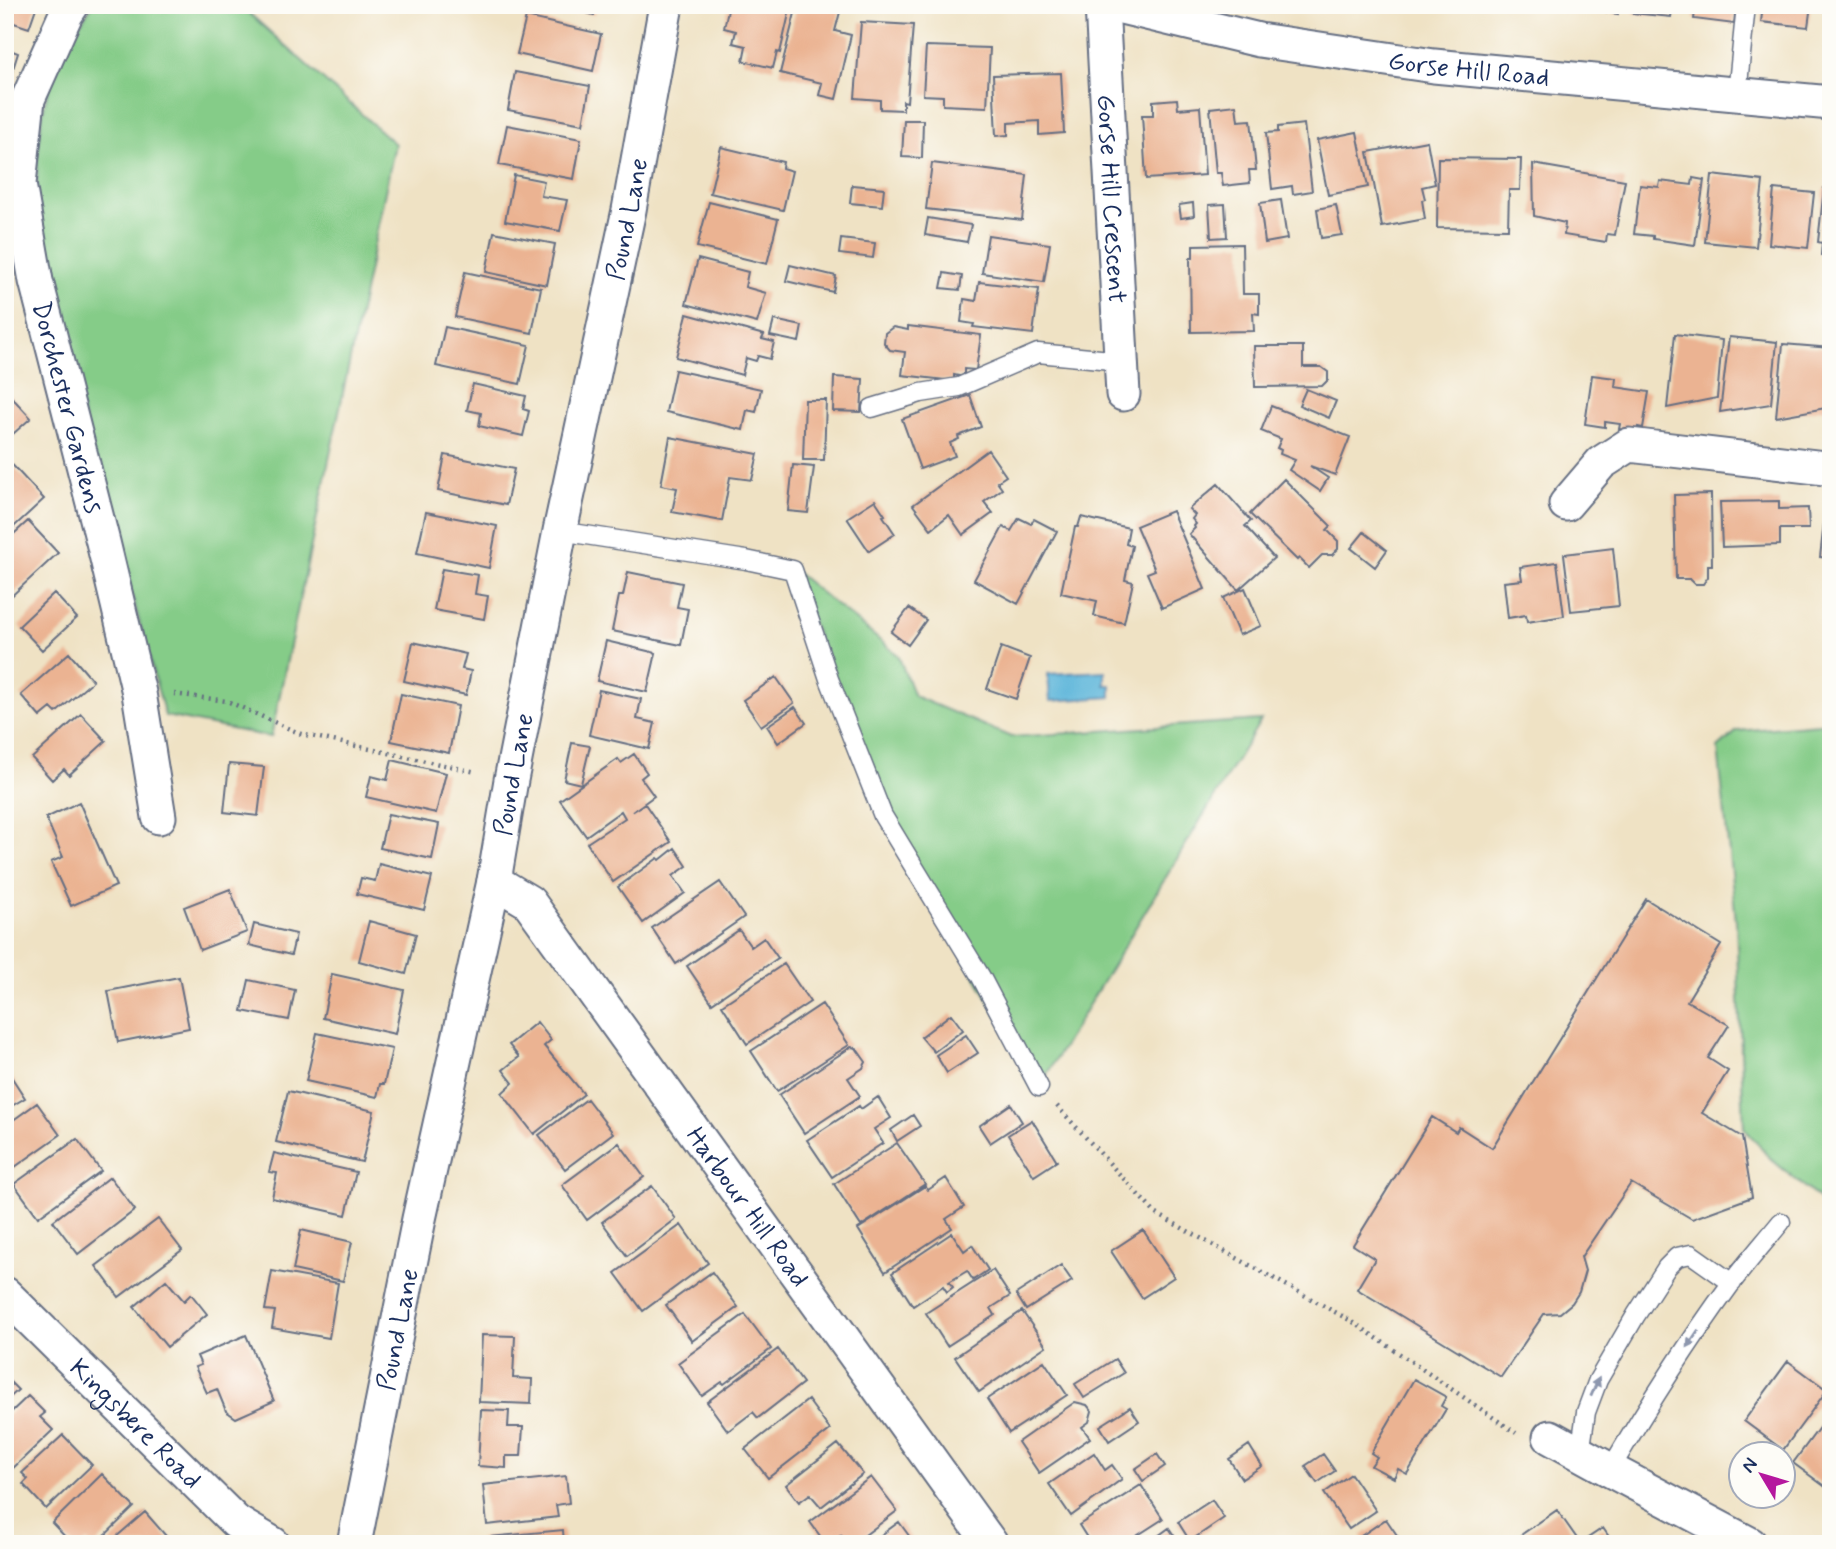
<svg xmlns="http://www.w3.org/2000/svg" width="1836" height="1549" viewBox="0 0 1836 1549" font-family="Mynerve,sans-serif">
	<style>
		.green { fill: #85cc88; stroke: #507e73; stroke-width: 2 }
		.water { fill: #5db6da; stroke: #3c729c; stroke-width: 2 }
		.building { fill: #ebb392 }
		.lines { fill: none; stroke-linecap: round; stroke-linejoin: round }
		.service-casing { stroke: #656e82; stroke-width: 21 }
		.minor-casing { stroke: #656e82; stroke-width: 37 }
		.path { stroke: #656e82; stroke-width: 4.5; stroke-dasharray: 2 5; stroke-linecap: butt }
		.service { stroke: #fff; stroke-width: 18 }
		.minor { stroke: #fff; stroke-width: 33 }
		.oneway { fill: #8d97ae }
		.labels { text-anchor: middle; stroke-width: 6; stroke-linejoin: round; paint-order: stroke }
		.street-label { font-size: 26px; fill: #1b2f5e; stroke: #fdfcf7 }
	</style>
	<rect width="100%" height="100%" fill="#fdfcf7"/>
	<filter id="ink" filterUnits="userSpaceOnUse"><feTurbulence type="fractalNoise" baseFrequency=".0143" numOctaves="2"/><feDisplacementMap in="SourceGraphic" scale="14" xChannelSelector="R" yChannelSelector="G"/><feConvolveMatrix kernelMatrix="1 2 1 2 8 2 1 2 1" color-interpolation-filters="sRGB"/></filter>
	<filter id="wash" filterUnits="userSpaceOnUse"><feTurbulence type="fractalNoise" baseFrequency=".00686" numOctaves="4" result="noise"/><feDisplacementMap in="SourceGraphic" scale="28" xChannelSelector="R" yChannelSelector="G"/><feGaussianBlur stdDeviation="1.57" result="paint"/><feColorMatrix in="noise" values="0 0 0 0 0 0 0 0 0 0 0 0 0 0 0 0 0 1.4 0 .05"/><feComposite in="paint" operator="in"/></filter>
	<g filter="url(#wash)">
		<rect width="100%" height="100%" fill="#efe2c4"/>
		<path class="green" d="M93 5H240L395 144 271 737 165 716 53 305C49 282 43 259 40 236 35 193 36 143 45 102 52 71 74 30 93 5Z
			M793 570 898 655 914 696 1011 737 1261 720 1039 1087 883 816Z
			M1831 723V1209L1771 1159 1744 1128 1736 921 1718 748 1737 731Z"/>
		<path class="water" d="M1105 671V685H1111V697L1050 701 1048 674Z"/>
		<g id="blocks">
			<path class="building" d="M5 5H37L29 28 5 20Z
				M555 5H596L594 15Z
				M729 5H791L780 53 777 52 773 68 743 61 746 46 733 43 736 31 724 28Z
				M797 5H811L840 12 835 31 851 35 836 99 819 95 822 83 780 73Z
				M1579 5H1619L1618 14 1579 8Z
				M1634 5H1673L1671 17 1633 13Z
				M1696 5H1736L1734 24 1694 19Z
				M1763 5H1811L1808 27 1761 22Z
				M526 17 601 34 593 71 517 54Z
				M861 22 913 25 907 102 903 101V110L880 109V100L855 98Z
				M926 46 990 48 987 107 943 105V96L923 95Z
				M5 48 18 53 6 91H5Z
				M515 72 590 86 583 124 508 110Z
				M1061 73 1064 133 1039 135V121L1008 123V135L996 136 993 75Z
				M1177 99 1178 109 1200 107 1205 175 1146 179 1142 115H1153V101Z
				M1236 105 1238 121 1251 120 1256 170H1249L1250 183 1223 186 1221 173H1216L1210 108Z
				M904 120H923L922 158 902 157Z
				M1304 124 1312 191 1293 194 1292 186 1272 189 1266 133 1278 132V127Z
				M507 125 581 139 574 179 499 165Z
				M1357 132 1368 187 1328 195 1317 140Z
				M1427 141 1435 184 1422 187 1425 199 1422 200 1425 219 1382 227 1368 152Z
				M721 147 783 162 782 168 792 171 783 210 710 193Z
				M1438 158 1521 159 1520 190H1509L1508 229 1437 228Z
				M932 163 1027 175 1022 220 926 209Z
				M1533 164 1625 180 1615 235 1607 234 1606 242 1564 235 1565 223 1534 216Z
				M514 175 544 181 541 196 567 200 560 231 505 221Z
				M1712 175 1763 181 1756 247 1705 242Z
				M1693 178 1704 180 1695 245 1653 239V236L1634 234 1640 185 1659 187 1660 181 1692 185Z
				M852 185 884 188 882 206 850 203Z
				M1824 188H1831V256L1821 255 1822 243 1818 242Z
				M1774 189 1814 193 1808 248 1769 244Z
				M1281 200 1287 239 1265 243 1260 203Z
				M709 202 778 219 767 264 697 247Z
				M1193 203 1194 216 1181 218 1179 205Z
				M1225 204 1227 237 1211 238 1209 205Z
				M1336 205 1342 235 1321 238 1317 209Z
				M928 218 971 225 967 242 925 235Z
				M494 232 555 244 547 285 486 272Z
				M988 235 1050 244 1044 282 982 273Z
				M841 239 875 243 873 258 839 254Z
				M1242 244 1243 294H1259V314L1253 313 1254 331 1191 332 1190 258H1193V245Z
				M698 259 748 272 745 287 766 293 757 323 686 304Z
				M790 265 836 276 833 292 786 281Z
				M465 272 541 288 532 333 455 317Z
				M944 273 962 276 960 290 941 288Z
				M979 282 1039 289 1033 334 973 327 974 324 961 322 964 299 976 301Z
				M687 314 764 335 762 339 774 342 770 359 758 356 756 361 746 358 742 375 676 357Z
				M774 320 802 326 799 342 770 336Z
				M908 326 981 335 976 370 964 369V377L954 375V381L902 375 905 352 890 350 884 343 885 333 893 327 908 330Z
				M445 327 529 345 520 384 436 366Z
				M1675 334 1722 340 1717 398 1667 408Z
				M1729 337 1777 342 1771 404 1720 412Z
				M1783 344 1831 348 1826 408 1776 417Z
				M1254 346H1303V367H1321L1328 372V380L1322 386 1255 387Z
				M675 370 761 389 756 412 747 410 743 430 666 412Z
				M1592 375 1616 378 1615 387 1649 392 1643 428 1638 427V432L1619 429 1620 424 1605 422V427L1585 424Z
				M834 377 863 379 861 412 833 411Z
				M473 384 526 396 523 409 529 411 523 436 479 426 481 413 467 410Z
				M1306 389 1336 401 1329 418 1299 405Z
				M5 390 31 418 5 441Z
				M970 395 981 427 958 436 959 439 950 443 955 456 920 469 902 419Z
				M805 400H826L824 460H803Z
				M1271 406 1350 437 1335 475 1310 466 1328 478 1320 491 1289 470 1295 460 1280 454 1281 450 1277 448 1281 439 1261 431Z
				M670 437 758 454 752 480 730 477 722 521 672 512 677 488 661 485Z
				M988 450 1006 476 997 482 1002 489 984 502 993 513 963 535 949 515 931 529 913 505Z
				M445 455 514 469 506 505 438 491Z
				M5 457 44 499 5 535Z
				M793 465 814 467 808 513 788 511Z
				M1284 479 1331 526 1327 530 1338 541V549L1332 555H1322L1309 568 1299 558 1297 560 1250 514Z
				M1218 484 1251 521 1245 526 1274 558 1238 590 1189 534 1195 528 1194 526 1196 524 1192 519 1195 515 1189 509Z
				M1711 494 1712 565H1708V577L1703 584H1695L1690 579H1676L1674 495Z
				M875 500 885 515 883 516 895 534 869 551 847 518Z
				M1779 501V509L1808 508 1809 529H1780V545L1722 547 1720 502Z
				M1826 506 1831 507V558L1820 557Z
				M1172 511 1205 589 1162 608 1147 573 1155 570 1136 526Z
				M426 512 497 526 489 568 417 553Z
				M1081 517 1129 528 1126 544 1132 546 1125 580 1133 582 1124 623 1094 616 1097 601 1061 593 1075 527H1078Z
				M1019 518 1031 524 1034 519 1057 531 1018 604 974 580 1003 527 1011 531Z
				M28 521 58 553 5 602V542Z
				M1364 532 1387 550 1375 567 1351 548Z
				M1613 548 1619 606 1571 611 1564 554Z
				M1557 562 1564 616 1527 622 1526 615 1508 618 1504 582 1522 580 1520 567Z
				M442 569 478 575 475 594 488 596 484 619 434 610Z
				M628 572 682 583 677 607 688 609 681 645 612 631 619 596H623Z
				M1245 588 1261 626 1239 635 1223 598Z
				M54 593 77 618 42 650 19 626Z
				M909 608 926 620 908 645 891 632Z
				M606 641 656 653 647 692 597 681Z
				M413 642 466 654 462 669 471 671 466 695 404 681Z
				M1001 647 1030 658 1016 699 987 689Z
				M69 653 93 681 56 713 51 708 40 717 21 695Z
				M776 677 794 703 761 726 743 700Z
				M599 690 641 699 637 719 655 723 649 749 589 735Z
				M401 694 458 706 449 753 391 741Z
				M795 707 806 723 778 743 767 726Z
				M81 714 106 741 69 775 64 769 52 780 32 758Z
				M572 743 590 746 581 784 564 780Z
				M634 754 647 773 641 778 654 796 632 812 645 804 671 842 613 882 587 843 625 818 621 811 586 836 560 800 618 759 621 763Z
				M392 760 446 773 436 813 366 797 371 776 387 780Z
				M229 764 264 767 258 816 224 812Z
				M79 802 116 886 71 906 51 862 63 857 46 818Z
				M388 814 439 824 432 859 380 848Z
				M675 848 687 866 673 876 685 893 643 923 618 887 658 858 660 860Z
				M379 864 432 877 424 910 357 894 361 878 375 881Z
				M720 882 744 917 676 964 652 928Z
				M230 889 247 932 200 950 184 907Z
				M1646 899 1721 945 1687 1001 1729 1025 1708 1058 1728 1071 1702 1113 1742 1137 1752 1197 1692 1219 1631 1183 1581 1257 1585 1271 1579 1292 1572 1303 1560 1313 1544 1314 1501 1377 1357 1289 1375 1259 1353 1245 1432 1117 1456 1132 1459 1127 1492 1148Z
				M369 921 416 934 406 974 359 961Z
				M254 924 296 934 291 955 249 945Z
				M739 930 751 947 764 938 778 958 712 1003 687 966Z
				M784 964 810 1002 747 1044 722 1005Z
				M332 974 404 990 395 1034 323 1018Z
				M179 977 189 1028 118 1042 108 991Z
				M249 980 295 990 289 1020 242 1011Z
				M822 1004 849 1045 777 1091 751 1051Z
				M951 1014 963 1030 934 1052 921 1037Z
				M537 1022 551 1040 544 1046 584 1094 534 1134 502 1093 513 1083 503 1070 519 1057 509 1045Z
				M317 1033 392 1049 384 1084H380L377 1097 306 1081Z
				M966 1035 978 1053 947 1073 936 1055Z
				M851 1047 856 1048 866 1062 863 1068 848 1078 860 1096 804 1133 779 1095Z
				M5 1067 25 1098 5 1110Z
				M288 1091 374 1111 362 1162 276 1142Z
				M878 1097 891 1118 874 1129 883 1143 832 1177 807 1140 859 1106 861 1109Z
				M587 1099 613 1133 565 1169 539 1135Z
				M37 1103 60 1135 5 1174V1126Z
				M1011 1104 1022 1122 990 1143 979 1126Z
				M913 1115 920 1126 897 1141 891 1130Z
				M1032 1120 1057 1161 1034 1176 1008 1135Z
				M77 1139 101 1171 38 1217 14 1184Z
				M619 1143 644 1177 587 1220 562 1185Z
				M897 1143 925 1184 861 1226 834 1184Z
				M274 1153 356 1172 346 1215 272 1198 277 1173 269 1172Z
				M110 1177 135 1210 78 1254 53 1221Z
				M946 1178 964 1207 946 1219 952 1228 885 1272 858 1229 925 1186 928 1190Z
				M652 1186 676 1219 627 1256 602 1222Z
				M158 1219 182 1250 119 1297 96 1266Z
				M681 1225 708 1263 643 1311 615 1273Z
				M301 1230 352 1242 343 1281 293 1270Z
				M1143 1230 1174 1277 1142 1298 1111 1251Z
				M952 1233 964 1251 972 1245 988 1270 973 1280 967 1271 949 1282 953 1287 947 1292 943 1286 913 1306 892 1273Z
				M1061 1265 1072 1281 1026 1310 1016 1294Z
				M993 1270 1010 1296 991 1308 995 1315 947 1346 926 1313Z
				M272 1271 338 1283 329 1338 272 1328 275 1311 265 1310Z
				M712 1272 738 1307 692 1341 666 1305Z
				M166 1280 184 1301 191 1294 207 1314 167 1347 134 1307Z
				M1022 1311 1046 1346 979 1392 955 1357Z
				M745 1314 771 1349 724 1384 722 1382 702 1396 678 1363Z
				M246 1335 274 1401 236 1418 226 1411 217 1389 207 1393 195 1367 201 1365 197 1356Z
				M482 1335 515 1336 513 1378 532 1379 531 1404 479 1402Z
				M778 1349 803 1383 758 1418 753 1412 728 1431 707 1402Z
				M1115 1359 1124 1373 1084 1398 1075 1384Z
				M1044 1361 1067 1395 1009 1433 987 1399Z
				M1788 1361 1827 1390 1783 1450 1744 1421Z
				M5 1377 18 1390 5 1402Z
				M1414 1379 1446 1397 1441 1406 1446 1409 1407 1474 1398 1469 1394 1478 1371 1466 1377 1457 1371 1453Z
				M28 1396 45 1413 40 1417 53 1430 10 1471 5 1466V1418Z
				M808 1400 830 1430 768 1478 745 1449Z
				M1075 1402 1087 1405 1092 1411 1089 1422 1082 1427 1090 1438 1039 1473 1018 1442Z
				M1130 1407 1139 1421 1109 1441 1100 1426Z
				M481 1410 509 1411 508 1427H523L521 1456H506V1468L478 1466Z
				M1824 1421 1831 1426V1491L1793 1463Z
				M63 1435 92 1465 46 1509 23 1484 28 1479 22 1473Z
				M838 1444 863 1474 821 1507 810 1494 799 1502 786 1485Z
				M1249 1445 1262 1466 1242 1479 1229 1459Z
				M1094 1453 1105 1470 1112 1465 1122 1479 1071 1516 1049 1484Z
				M1157 1454 1165 1466 1143 1481 1135 1469Z
				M1323 1454 1335 1471 1317 1483 1305 1466Z
				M102 1474 134 1507 96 1544H90L87 1541 84 1544H72L52 1523Z
				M1351 1474 1376 1511 1349 1529 1324 1493Z
				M566 1476 569 1503 556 1505 558 1517 487 1525 483 1485Z
				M871 1477 897 1511 853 1544H848L841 1535 829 1544H826L810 1522Z
				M1141 1485 1163 1519 1124 1544H1091L1079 1525Z
				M1212 1500 1224 1518 1190 1541 1178 1522Z
				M1557 1510 1578 1540 1572 1544H1518L1515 1539Z
				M145 1512 173 1544H108Z
				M1386 1519 1403 1544H1366L1361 1536Z
				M899 1522 915 1544H869Z
				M1169 1528 1177 1540 1174 1542 1175 1544H1147Z
				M1603 1528 1614 1544H1579Z
				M563 1530 564 1544H480V1538Z"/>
		</g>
	</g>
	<g filter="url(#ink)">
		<use href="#blocks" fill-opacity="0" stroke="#656e82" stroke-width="2"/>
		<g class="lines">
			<g class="service-casing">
				<path id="service" d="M1737 94 1746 5
					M872 408 921 393 959 387 1038 353 1121 361
					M560 531 746 560 793 570 829 679 883 816 981 977 1039 1087
					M1580 1454 1586 1412 1598 1380 1636 1315 1667 1267 1677 1257 1691 1254 1732 1283
					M1610 1470C1647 1407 1687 1344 1730 1285 1746 1263 1764 1243 1781 1222"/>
			</g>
			<g class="minor-casing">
				<g id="minor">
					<path id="s1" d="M72 5 66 14 28 99 19 184 36 281 103 542 139 693 159 817"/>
					<path id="s2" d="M1102 5 1123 394"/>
					<path id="s3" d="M1113 5 1259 40 1434 66 1831 103"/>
					<path d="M1566 504 1601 463 1629 445 1825 468 1831 467"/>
					<path id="s4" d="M494 881 529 902 991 1544"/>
					<path id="s5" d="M5 1294 236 1522 273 1544"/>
					<path d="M1550 1437 1610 1470 1750 1544"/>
					<path id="s6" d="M354 1544 419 1219 494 881 511 780 560 531 629 210 666 5"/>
				</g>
			</g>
			<path class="path" d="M174 694 227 701 301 734 476 772
				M1057 1106 1155 1213 1353 1322 1516 1433"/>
			<use href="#service" class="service"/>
			<use href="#minor" class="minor"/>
		</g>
		<defs><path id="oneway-solid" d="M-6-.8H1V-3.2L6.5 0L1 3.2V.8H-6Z" transform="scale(1.75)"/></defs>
		<g class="oneway">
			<use href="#oneway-solid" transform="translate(1693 1339) rotate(124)"/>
			<use href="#oneway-solid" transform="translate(1595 1387) rotate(-66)"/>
		</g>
	</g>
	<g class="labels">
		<g class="street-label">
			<text dy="9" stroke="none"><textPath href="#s3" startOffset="362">Gorse Hill Road</textPath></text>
			<text dy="9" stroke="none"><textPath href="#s2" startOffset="194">Gorse Hill Crescent</textPath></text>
			<text dy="9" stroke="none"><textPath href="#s6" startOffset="1353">Pound Lane</textPath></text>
			<text dy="9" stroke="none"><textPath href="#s1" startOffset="418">Dorchester Gardens</textPath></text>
			<text dy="9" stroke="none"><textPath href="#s6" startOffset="786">Pound Lane</textPath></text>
			<text dy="9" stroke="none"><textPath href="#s4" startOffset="416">Harbour Hill Road</textPath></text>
			<text dy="9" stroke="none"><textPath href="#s6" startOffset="219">Pound Lane</textPath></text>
			<text dy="9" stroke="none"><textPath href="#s5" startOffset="184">Kingsbere Road</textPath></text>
		</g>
	</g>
	<rect width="1836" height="1549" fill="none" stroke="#fdfcf7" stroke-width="28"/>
	<g transform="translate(1762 1475) rotate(308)"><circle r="33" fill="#fdfcf7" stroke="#a3aaba" stroke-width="2"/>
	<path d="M0-5L12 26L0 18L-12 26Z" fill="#b5179e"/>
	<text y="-10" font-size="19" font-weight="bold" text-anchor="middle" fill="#1b2f5e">N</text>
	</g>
</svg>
